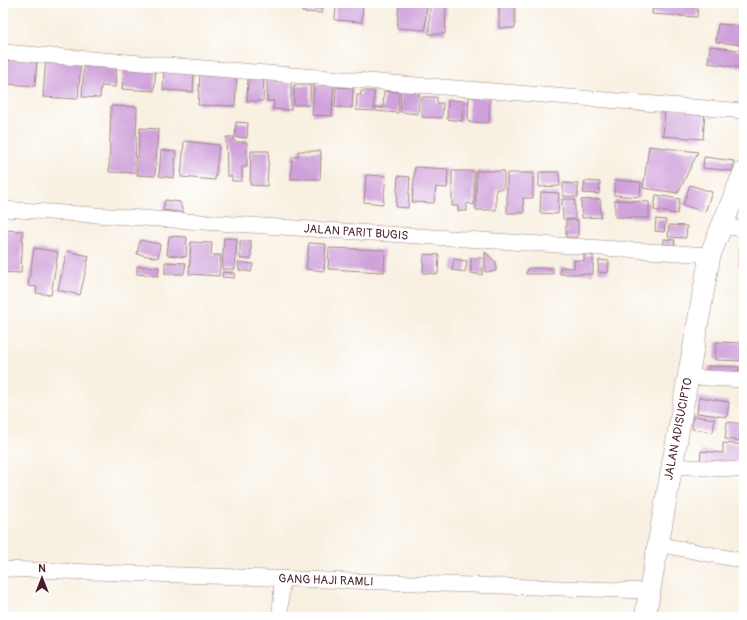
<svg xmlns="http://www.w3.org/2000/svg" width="747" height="620" viewBox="0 0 747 620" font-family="Pangolin,sans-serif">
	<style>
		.building { fill: #cfa1da }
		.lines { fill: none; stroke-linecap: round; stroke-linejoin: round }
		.street-casing { stroke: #a18886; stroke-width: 16 }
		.secondary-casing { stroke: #a18886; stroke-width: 22 }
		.street { stroke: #fff; stroke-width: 15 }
		.secondary { stroke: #fff; stroke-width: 21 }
		.labels { text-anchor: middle; stroke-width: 3; stroke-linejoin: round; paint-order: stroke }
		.street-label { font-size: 12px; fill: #4a1f2b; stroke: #fff }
	</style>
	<rect width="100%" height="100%" fill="#fff"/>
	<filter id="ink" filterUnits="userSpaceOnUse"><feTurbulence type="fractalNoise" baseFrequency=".025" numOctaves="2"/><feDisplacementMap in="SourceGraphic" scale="8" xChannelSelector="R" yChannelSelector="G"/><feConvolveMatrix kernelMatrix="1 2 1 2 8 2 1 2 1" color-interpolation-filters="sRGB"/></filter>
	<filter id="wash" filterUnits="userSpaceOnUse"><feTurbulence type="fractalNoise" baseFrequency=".012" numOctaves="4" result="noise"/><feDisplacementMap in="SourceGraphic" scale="16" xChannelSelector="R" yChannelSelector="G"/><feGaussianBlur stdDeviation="0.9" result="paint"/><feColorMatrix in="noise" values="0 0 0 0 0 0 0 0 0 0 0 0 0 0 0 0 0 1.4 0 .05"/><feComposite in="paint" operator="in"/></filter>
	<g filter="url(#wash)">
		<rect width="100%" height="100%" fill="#f8f0e1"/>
		<g id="blocks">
			<path class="building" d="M302 3H323L322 13 302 12Z
				M336 3H363L362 22 335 20Z
				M399 3H427L425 30 397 28Z
				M430 3H446L445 34H429Z
				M600 3H610V6Z
				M653 3H698L697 17 652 14Z
				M728 3H744V6L728 4Z
				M499 7H515V28H499Z
				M718 24 744 26V45L716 42Z
				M710 46 744 51V68L708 63Z
				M8 58 37 59 35 86 6 84Z
				M46 58 81 61 78 99 43 97Z
				M84 62 117 64 115 87 101 86 100 98 82 97Z
				M124 66 156 68 154 91 122 89Z
				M164 69 194 71 193 92 163 90Z
				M200 72 237 74 235 106 198 105Z
				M248 78H264L263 101H247Z
				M267 79H291V110L273 109 274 101H267Z
				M314 84 334 85 332 116 312 115Z
				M294 85H310V105H294Z
				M336 87 353 88 352 108 335 107Z
				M401 88 420 89 418 114 400 112Z
				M361 91H374V111L356 110 357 95H361Z
				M384 91 399 92 398 113 376 111V107L383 108Z
				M422 97H437V103H443L442 118 422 117Z
				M469 97 490 98 489 123 468 122Z
				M448 100 464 101 462 121 447 119Z
				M111 106 137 107 135 173 109 172Z
				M665 109 705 111 703 139 663 136Z
				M236 122 248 123 247 138 235 137Z
				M140 128 158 129 155 176 137 175Z
				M226 137H234V142H247V167H242V181H232V176H227Z
				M184 141 219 145 215 180 181 177Z
				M649 146 698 152 678 193 643 188Z
				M161 150 176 152 174 178 159 176Z
				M251 151H269L267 186 250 185Z
				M298 151H321L320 179H291L292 157H298Z
				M704 157 734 161 733 171 703 168Z
				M415 167 448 169 447 188 436 187 434 203 412 202Z
				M452 171H474V205L467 203V211H458V206H452Z
				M476 171H504V189H496V210H476Z
				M539 172H559L560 186 539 187Z
				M507 173H533V198H523L524 213H507Z
				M366 175 386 176 383 204 364 202Z
				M398 176 410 177 408 208 396 207Z
				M615 180 641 182 640 197 614 195Z
				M585 181 600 182 599 194 583 193Z
				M563 183 578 184V197L563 196Z
				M690 185 712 192 705 212 683 205Z
				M541 192 559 193 558 214 540 213Z
				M656 195 680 199 677 214 654 210Z
				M562 199H575V219H563Z
				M600 199 601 217 582 218 581 200Z
				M165 200 180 202 183 213 163 210Z
				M615 200 649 202V218L615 217Z
				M656 219 666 220 664 232 655 231Z
				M566 220H578V237H566Z
				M669 225 687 226 686 238 668 237Z
				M3 230 23 231 21 273 3 272Z
				M169 236 187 237 186 257 167 255Z
				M224 238 237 239 235 269H222Z
				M664 239 675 240 674 249 663 248Z
				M140 240 160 244 158 258 137 254Z
				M240 241H251V259H240Z
				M191 242 212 243 211 255H221L219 276 189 274Z
				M309 243 326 244 324 271 306 269Z
				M34 248 58 252 51 295 36 293 37 287 28 286Z
				M329 248 385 250 384 272 328 269Z
				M740 248H744V267H739Z
				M67 251 89 256 80 295 58 290Z
				M485 252 496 262V271L485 272Z
				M424 254 439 255 438 274 423 273Z
				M584 255H593V274H560V267L574 268V260L584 261Z
				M471 258H483L482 275 471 273Z
				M454 259 467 261 465 272 452 270Z
				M599 260 609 261 608 273 598 272Z
				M165 262 186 263 184 274H165Z
				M238 262 253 264 251 272 239 270Z
				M137 266 159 267 158 276 137 274Z
				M528 268H553V274H526Z
				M223 272 235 273 234 278 222 277Z
				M716 342 744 343V361L715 360Z
				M708 366 739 367 738 375 708 373Z
				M699 397 729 402 727 417 697 413Z
				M693 416 715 419 713 432 692 429Z
				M727 422 744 424V441L725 439Z
				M723 443 744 445V466L700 463 701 451 723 453Z"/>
		</g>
	</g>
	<g filter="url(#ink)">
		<use href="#blocks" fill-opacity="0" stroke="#a18886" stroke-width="1"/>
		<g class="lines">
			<g class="street-casing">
				<path id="street" d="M3 52 744 111
					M3 209 710 255
					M720 226 744 229
					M688 377 744 380
					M672 466 744 470
					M657 544 744 561
					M3 569 649 591
					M280 617 282 579"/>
			</g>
			<g class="secondary-casing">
				<path id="secondary" d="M645 617 710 255 744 172"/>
			</g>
			<use href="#street" class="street"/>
			<use href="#secondary" class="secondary"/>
		</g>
	</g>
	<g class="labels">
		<g class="street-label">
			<text transform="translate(356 232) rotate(4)" y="4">JALAN PARIT BUGIS</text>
			<text transform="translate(678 429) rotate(-79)" y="4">JALAN ADISUCIPTO</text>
			<text transform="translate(326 580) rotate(2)" y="4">GANG HAJI RAMLI</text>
		</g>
	</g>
	<rect width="747" height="620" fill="none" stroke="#fff" stroke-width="16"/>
	<g transform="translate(42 578)" stroke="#ffffff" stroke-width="3" paint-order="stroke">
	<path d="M0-3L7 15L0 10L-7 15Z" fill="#4a1f2b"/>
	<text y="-6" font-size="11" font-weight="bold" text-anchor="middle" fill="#4a1f2b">N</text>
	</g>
</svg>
